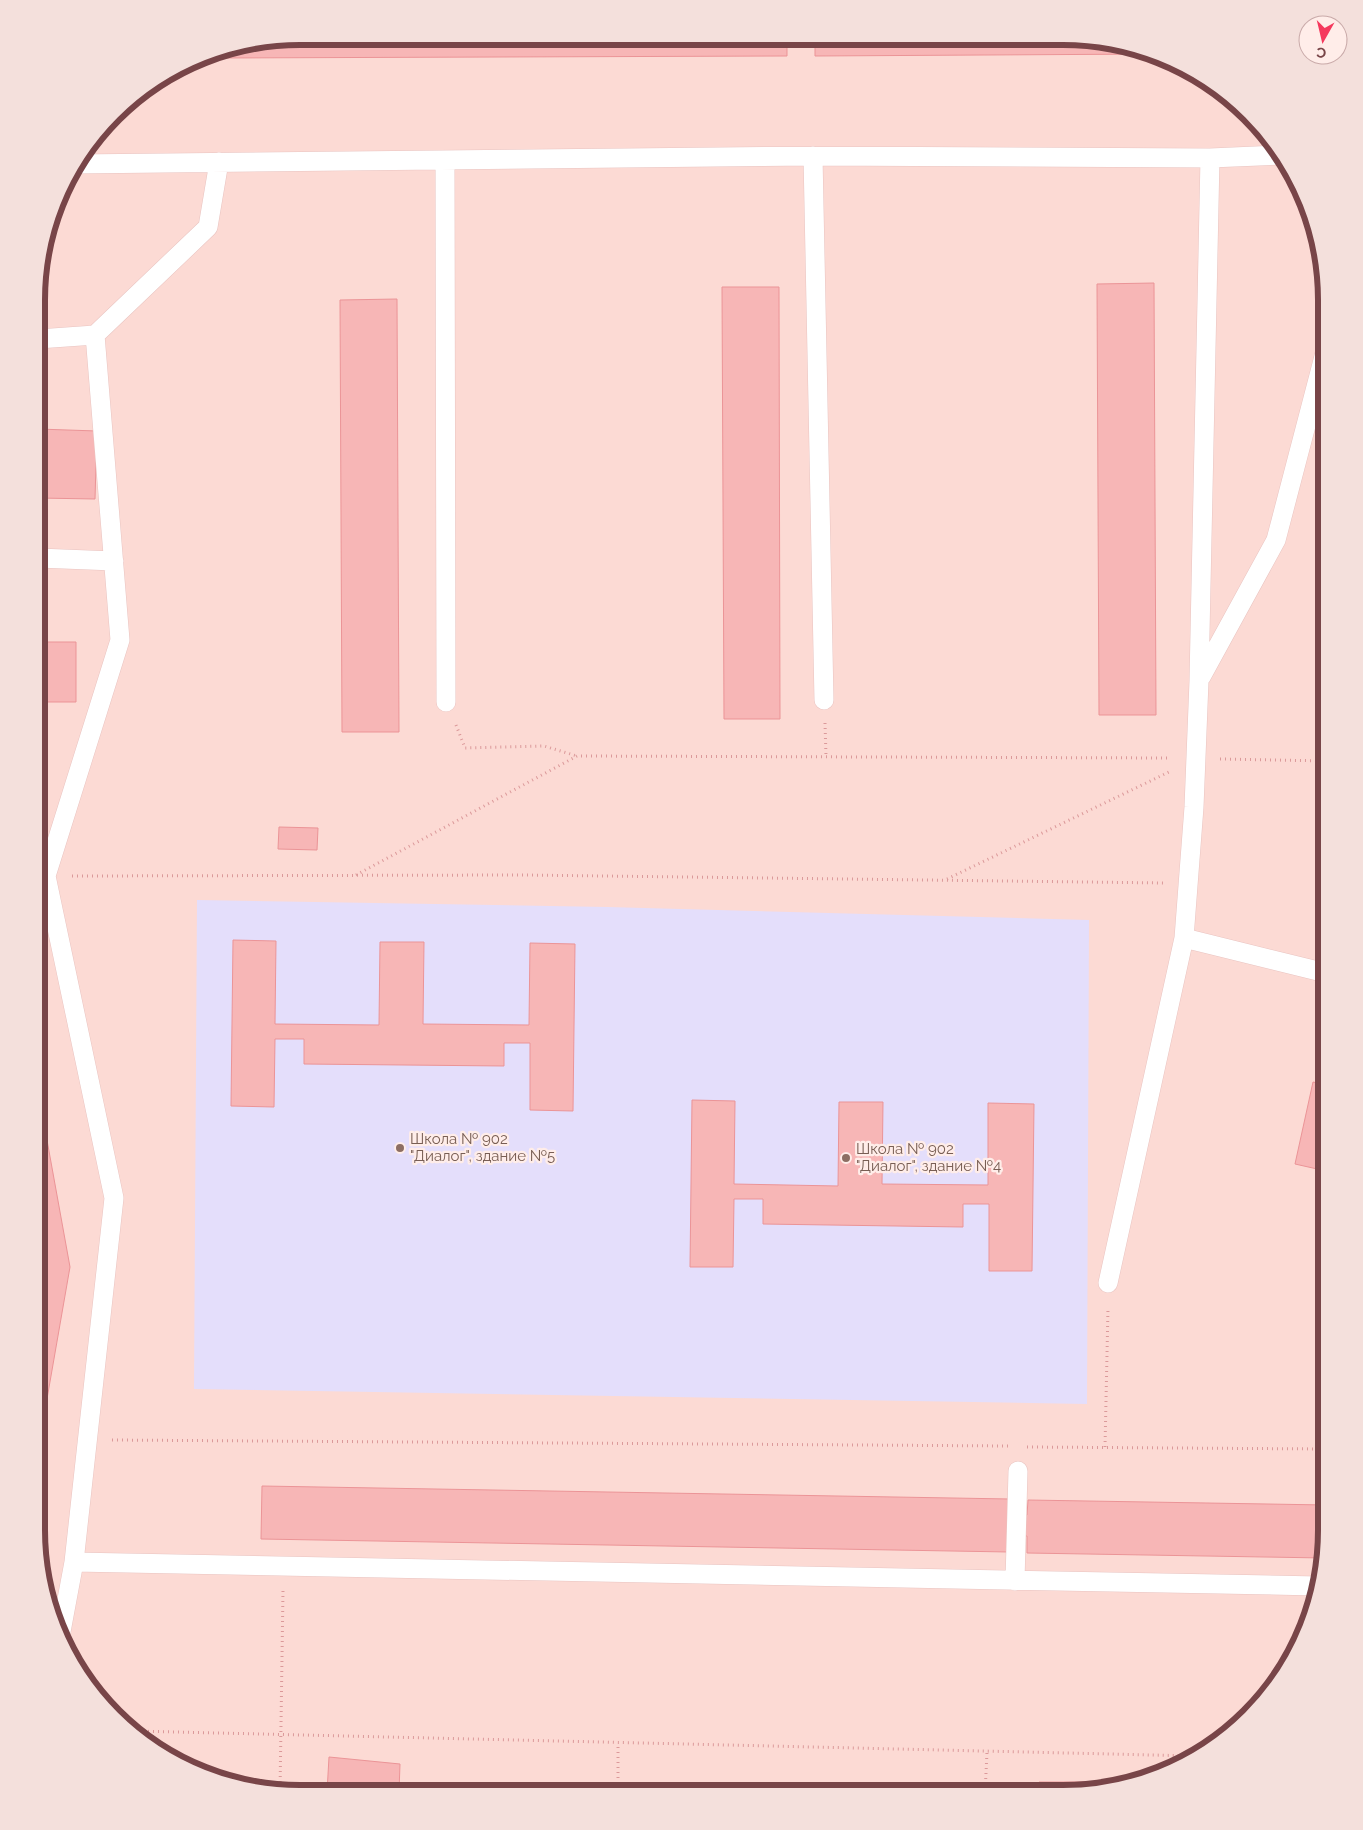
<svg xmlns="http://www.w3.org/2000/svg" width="1363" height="1830" viewBox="0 0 1363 1830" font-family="Raleway,sans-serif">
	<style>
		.residential { fill: #fcdad4 }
		.education { fill: #e4defb }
		.building { fill: #f7b6b6; stroke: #eb9497 }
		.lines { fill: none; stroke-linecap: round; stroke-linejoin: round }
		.lane-casing { stroke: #e9c4c1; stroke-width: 20 }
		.path { stroke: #db999a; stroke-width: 3; stroke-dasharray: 1 4; stroke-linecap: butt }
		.lane { stroke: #fff; stroke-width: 19 }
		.education-dot { fill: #8d6e63; stroke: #ffede9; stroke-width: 2 }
		.labels { text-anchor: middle; stroke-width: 4.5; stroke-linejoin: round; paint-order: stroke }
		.education-label { font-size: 15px; fill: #785e54; stroke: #ffede9; text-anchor: start }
		.rim { fill: none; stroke: #784548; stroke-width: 6 }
	</style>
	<rect width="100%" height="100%" fill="#fee7e1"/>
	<path class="residential" d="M300 36 1098 39 1164 56 1210 81 1261 126 1299 183 1318 232 1327 299 1326 1548 1313 1615 1282 1677 1237 1728 1180 1766 1131 1785 1064 1794 266 1792 199 1774 153 1749 102 1704 64 1647 45 1598 36 1531 39 265 71 168 126 101 215 50Z"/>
	<path class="education" d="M197 900 607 907 1089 920 1087 1404 194 1389Z"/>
	<path class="building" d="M300 36 815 38V45H787V56L217 58V50Z
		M815 38 1098 39 1157 54 815 56Z
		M1154 283 1156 715H1099L1097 284Z
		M722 287H779L780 719H724Z
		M397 299 399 732H342L340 300Z
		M38 429 97 431 95 499 38 498Z
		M38 642H76V702H38Z
		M279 827 318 828 317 850 278 849Z
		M233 940 276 941 275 1024 379 1025 380 942H424L423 1024 529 1025 530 943 575 944 573 1111 530 1110V1043H504V1066L304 1064V1039H275L274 1107 231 1106Z
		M1313 1082 1326 1085V1171L1295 1164Z
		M37 1085 70 1267 36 1462Z
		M692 1100 735 1101 734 1184 838 1186 839 1102H883L882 1184 988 1185V1103L1034 1104 1032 1271H989V1204H963V1227L763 1224V1199H734L733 1267H690Z
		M262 1486 1010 1499 1009 1552 261 1539Z
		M1028 1500 1326 1505V1548L1324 1558 1027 1553V1536H1018V1514L1027 1515Z
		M329 1757 400 1764 399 1792H327Z
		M1039 1782H1100V1789L1064 1794H1039Z
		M660 1789 730 1792V1793H660Z"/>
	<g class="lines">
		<g class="lane-casing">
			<path id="lane" d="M813 156 824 700
				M445 160 446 702
				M75 164 813 156 1210 158 1281 155
				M38 339 95 335 208 227 219 162
				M38 558 114 561
				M1201 677 1276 540 1327 345
				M1184 938 1326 973
				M1108 1283 1184 938 1194 807 1199 681 1210 158
				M74 1562 1318 1586
				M1015 1581 1018 1471
				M60 1637 74 1562 114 1198 46 876 120 640 95 335"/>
		</g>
		<path class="path" d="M825 723 826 756
			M456 725 465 748 544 746 577 756
			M1220 759 1327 761
			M356 875 577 756 1171 758
			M72 876 523 875 1163 883
			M947 879 1171 771
			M112 1440 1008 1446
			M1027 1447 1326 1449
			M1105 1447 1108 1308
			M133 1731 1195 1756
			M280 1792 283 1590
			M618 1793V1743
			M985 1794 987 1752"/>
		<use href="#lane" class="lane"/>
	</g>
	<g class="education-dot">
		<circle cx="400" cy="1148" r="5"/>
		<circle cx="846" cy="1158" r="5"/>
	</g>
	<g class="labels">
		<g class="education-label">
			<text x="410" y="1144">Школа № 902<tspan x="410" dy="17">"Диалог", здание №5</tspan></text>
			<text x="856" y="1154">Школа № 902<tspan x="856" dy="17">"Диалог", здание №4</tspan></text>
		</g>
	</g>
	<path d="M0 0H1363V1830H0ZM300 45H1063A255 255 0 0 1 1318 300V1530A255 255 0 0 1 1063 1785H300A255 255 0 0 1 45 1530V300A255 255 0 0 1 300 45Z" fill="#f4e0dc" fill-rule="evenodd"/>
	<path class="rim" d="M300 45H1063A255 255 0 0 1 1318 300V1530A255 255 0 0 1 1063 1785H300A255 255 0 0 1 45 1530V300A255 255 0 0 1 300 45Z"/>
	<g transform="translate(1323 40) rotate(188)"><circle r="24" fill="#ffede9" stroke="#c9aaa9"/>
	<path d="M0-4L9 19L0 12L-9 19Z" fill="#f5395d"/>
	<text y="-8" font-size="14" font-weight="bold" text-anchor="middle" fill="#784548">С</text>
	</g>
</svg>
